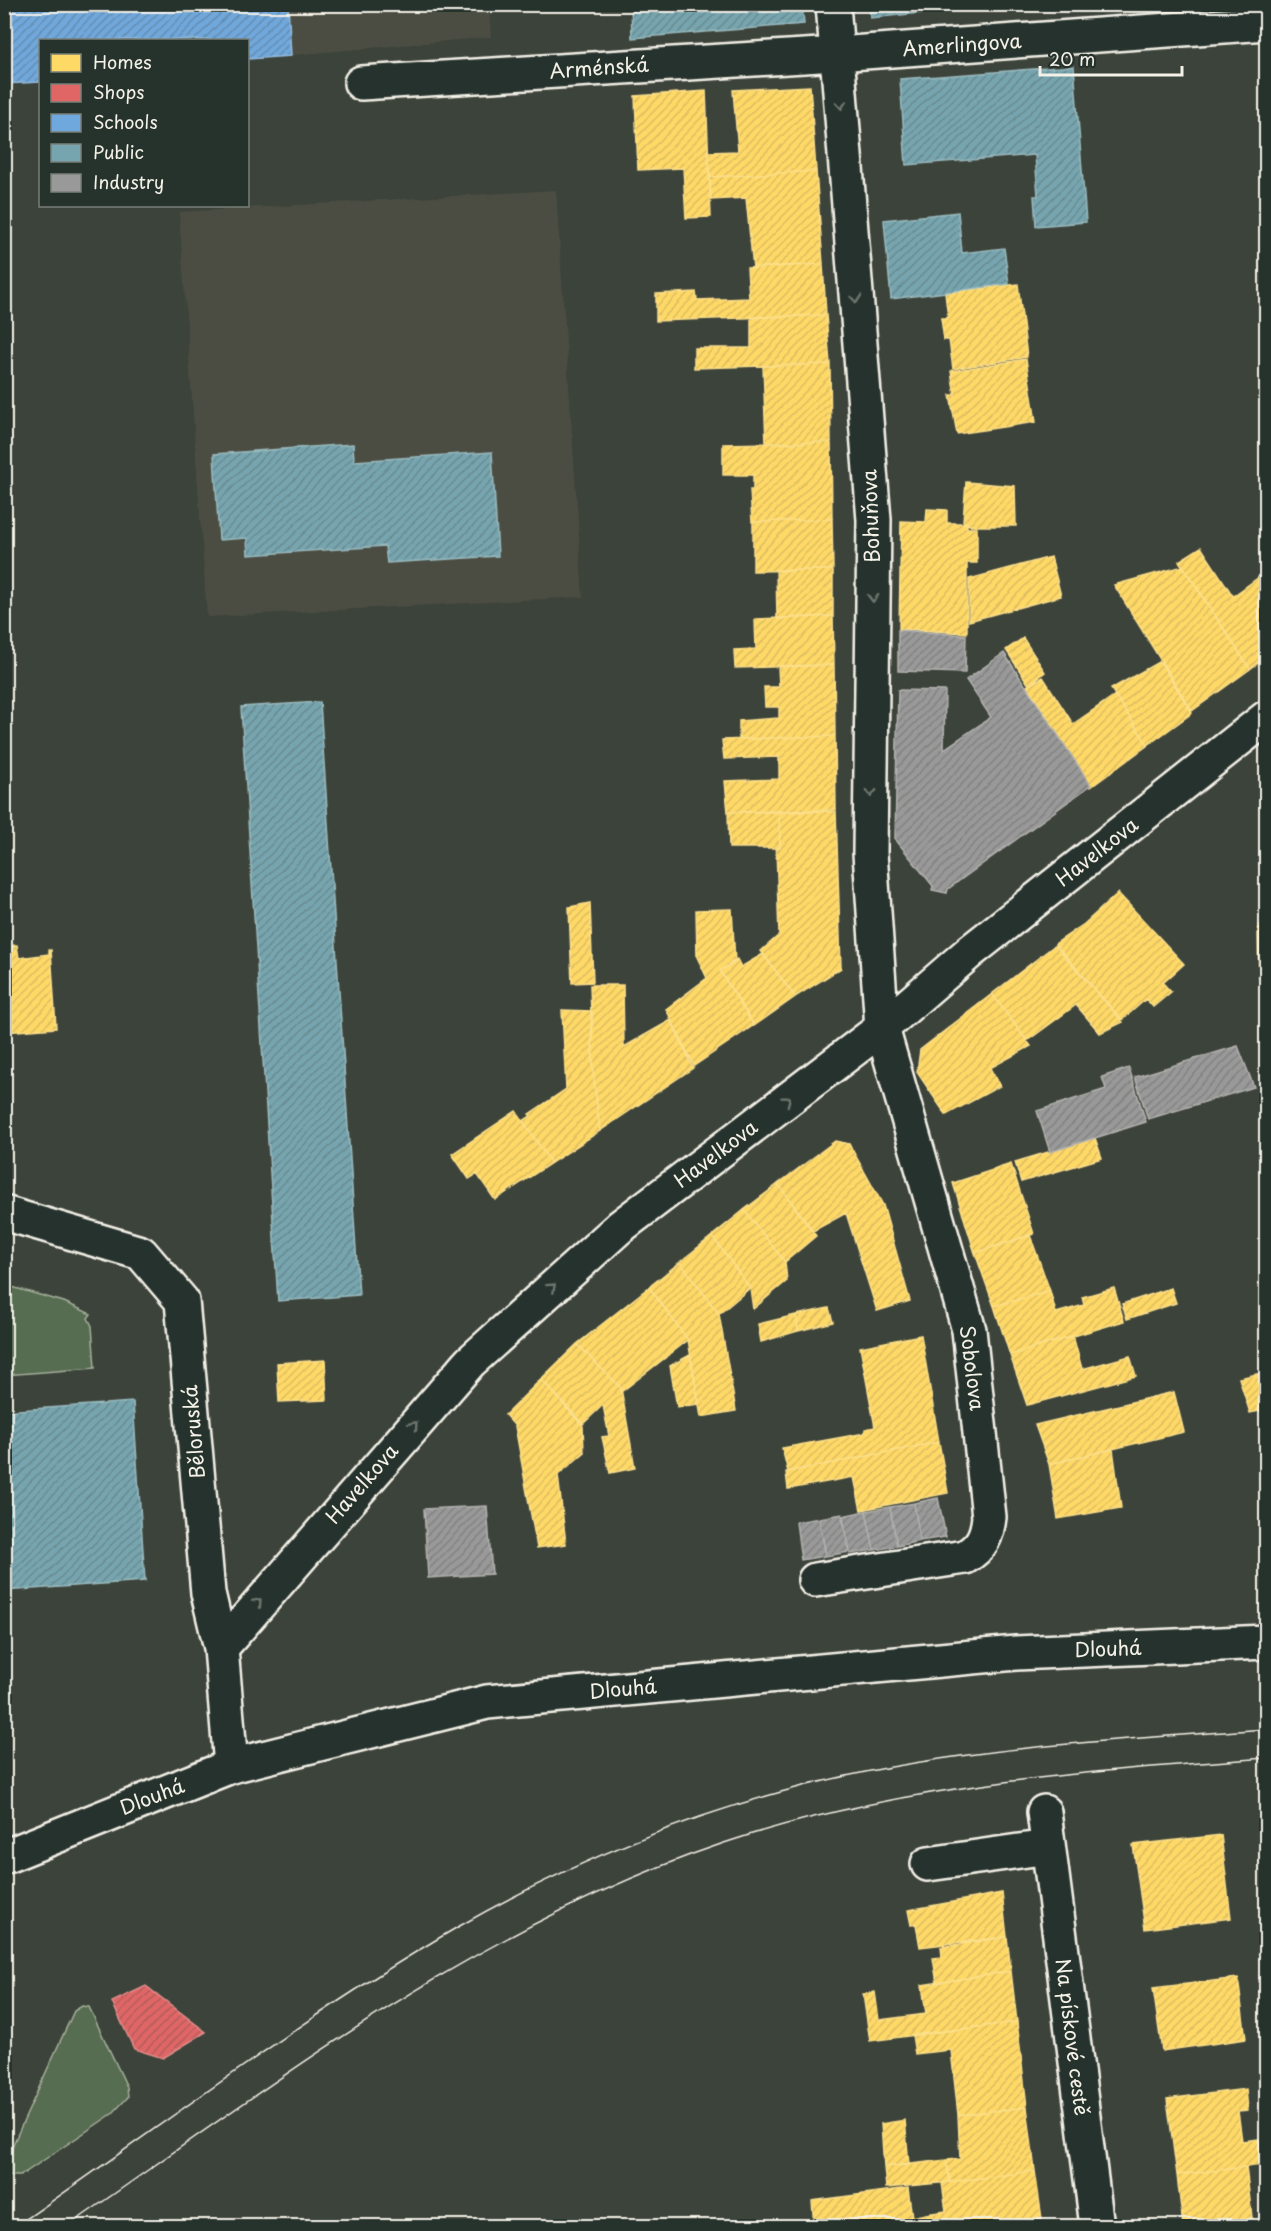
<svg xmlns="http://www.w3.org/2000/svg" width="1271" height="2231" viewBox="0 0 1271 2231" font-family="'Playpen Sans',sans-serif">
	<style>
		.built { fill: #4b4e43 }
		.green { fill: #576d51; stroke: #a6af9c; stroke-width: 1.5 }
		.homes { fill: url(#homes-hatch); stroke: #fce08d; stroke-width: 1.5 }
		.shops { fill: url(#shops-hatch); stroke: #e6908d; stroke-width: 1.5 }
		.schools { fill: url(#schools-hatch); stroke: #97bee0; stroke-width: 1.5 }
		.public { fill: url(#public-hatch); stroke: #9cbcc0; stroke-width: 1.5 }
		.industry { fill: url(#industry-hatch); stroke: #b4b3b1; stroke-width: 1.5 }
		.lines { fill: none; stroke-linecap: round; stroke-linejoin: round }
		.street-casing { stroke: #f4f1e8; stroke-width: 38 }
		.secondary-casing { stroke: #f4f1e8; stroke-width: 38 }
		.street { stroke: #26332d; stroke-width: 33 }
		.secondary { stroke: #26332d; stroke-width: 33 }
		.tram { stroke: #f4f1e8; stroke-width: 1.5 }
		.oneway { stroke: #6e766e }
		.labels { text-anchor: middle; stroke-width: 6; stroke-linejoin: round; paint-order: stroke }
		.street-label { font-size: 20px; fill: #f4f1e8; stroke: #26332d }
	</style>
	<defs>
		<pattern id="homes-hatch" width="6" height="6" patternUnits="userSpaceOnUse" patternTransform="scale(1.5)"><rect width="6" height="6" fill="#ffd966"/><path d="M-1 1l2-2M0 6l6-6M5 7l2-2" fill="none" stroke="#dbbc60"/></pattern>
		<pattern id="shops-hatch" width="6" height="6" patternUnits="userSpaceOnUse" patternTransform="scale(1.5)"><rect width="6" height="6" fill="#e06666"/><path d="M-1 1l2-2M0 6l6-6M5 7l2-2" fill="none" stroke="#b35d5c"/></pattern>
		<pattern id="schools-hatch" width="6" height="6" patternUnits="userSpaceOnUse" patternTransform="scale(1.5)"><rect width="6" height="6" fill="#6fa8dc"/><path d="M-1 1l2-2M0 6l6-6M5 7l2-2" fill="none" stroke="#648baf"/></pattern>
		<pattern id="public-hatch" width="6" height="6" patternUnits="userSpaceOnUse" patternTransform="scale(1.5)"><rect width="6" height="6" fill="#76a5af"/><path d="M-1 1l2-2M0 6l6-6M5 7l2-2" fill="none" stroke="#688990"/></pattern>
		<pattern id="industry-hatch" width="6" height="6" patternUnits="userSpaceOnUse" patternTransform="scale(1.5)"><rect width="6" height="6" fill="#999"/><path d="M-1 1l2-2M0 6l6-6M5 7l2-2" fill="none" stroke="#818180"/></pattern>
	</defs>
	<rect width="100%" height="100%" fill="#3c433a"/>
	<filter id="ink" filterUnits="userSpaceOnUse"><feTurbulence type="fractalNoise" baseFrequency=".0167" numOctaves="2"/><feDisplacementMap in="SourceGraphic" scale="12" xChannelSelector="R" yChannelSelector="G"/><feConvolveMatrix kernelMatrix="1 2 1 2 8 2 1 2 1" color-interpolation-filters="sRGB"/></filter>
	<g filter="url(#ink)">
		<path class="built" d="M5 5H489L491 37 248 59V40H40V82L5 84Z
			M556 190 583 597 207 617 179 212Z"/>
		<path class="green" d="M5 1285 64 1302 91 1314 88 1318 92 1326 95 1368 5 1375Z
			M82 2006 89 2007 127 2087 128 2097 112 2114 20 2176H9L5 2162 74 2011Z"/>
		<path class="homes" d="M810 86 816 171 710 177 708 152 738 151 733 90Z
			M706 91 711 217 686 218 683 168 638 170 635 96Z
			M816 171 823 264 753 268 746 198 711 200 710 177Z
			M823 264 826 315 656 321V294L696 292 697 300 749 298 747 268Z
			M1018 284 1027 357 953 369 949 340H944L941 318H948L945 293Z
			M826 315 830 364 694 368V348H751V317Z
			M1026 359 1036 422 957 434 950 395H955L951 371Z
			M830 364 831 442 766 443 763 366Z
			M831 442 832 519 752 522 750 490H753V475H723V444Z
			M966 482 1015 486 1016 526H971L963 521Z
			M927 509 947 510V523H967V528H977V563H967V633L899 629 901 521 926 522Z
			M832 519 833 570 753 571V522Z
			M1201 547 1233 596 1266 572V657L1250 669 1179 561Z
			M1051 557 1061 596 969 621V579Z
			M1183 566 1250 669 1192 711 1114 585Z
			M776 570H833V616L777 619Z
			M833 616 834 665 735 668 734 650 756 649 755 619Z
			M1023 638 1045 672 1029 685 1006 650Z
			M1160 661 1192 713 1148 745 1111 689Z
			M834 665 835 736 739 739V721L779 718V707H765L764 687H779L778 666Z
			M1043 677 1073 724 1115 695 1148 745 1091 787 1027 686Z
			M835 736 836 810 728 812 725 781 779 779V757L724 759 722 740Z
			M836 811 841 968 795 997 761 951 779 935 776 848H780L779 812Z
			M728 812H779L780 848H729Z
			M1118 893 1184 964 1163 983 1171 992 1153 1007 1146 999 1122 1020 1055 944 1084 924Z
			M590 903 593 982 572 983 569 907Z
			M732 909 735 962 720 971 754 1025 694 1066 666 1009 707 978 697 957 696 910Z
			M1266 925V978H1259L1258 926Z
			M17 945 19 958 49 954V950H51L56 1028 4 1032V946Z
			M1055 945 1123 1022 1100 1033 1076 1005 1027 1041 992 994Z
			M763 954 795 997 754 1026 720 971 737 959 741 967Z
			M590 985H623L624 1047 671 1020 693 1068 600 1131 593 1071Z
			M992 994 1031 1046 990 1068 1000 1086 946 1115 917 1072 920 1050Z
			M562 1010 592 1011 593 1071 600 1131 551 1163 523 1121 531 1116 529 1114 566 1089Z
			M516 1111 551 1163 495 1200 477 1174 469 1179 452 1154Z
			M1095 1138 1102 1158 1021 1182 1015 1162Z
			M835 1141 849 1144 883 1205 910 1301 877 1311 846 1213 813 1231 778 1184Z
			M1011 1164 1034 1234 975 1253 953 1183Z
			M778 1184 816 1236 785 1262 744 1210Z
			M744 1210 785 1262 787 1281 753 1309 750 1288 712 1236Z
			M1030 1235 1050 1291 994 1306 975 1253Z
			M712 1236 750 1288 719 1314 680 1262Z
			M680 1262 719 1314 736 1411 701 1417 688 1340 649 1287Z
			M649 1287 688 1340 621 1392V1388L577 1344Z
			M1114 1288 1124 1321 1010 1355 994 1306 1050 1291 1056 1313 1084 1305 1082 1297Z
			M1171 1288 1176 1303 1127 1319 1122 1304Z
			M829 1308 833 1322 798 1331 796 1315Z
			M796 1315 798 1331 761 1342 758 1324Z
			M921 1335 939 1442 788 1472 782 1448 865 1433V1429L875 1427 860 1347Z
			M1073 1336 1082 1369 1130 1356 1136 1376 1027 1405 1010 1355Z
			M577 1344 621 1388 635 1468 610 1473 602 1437 609 1436 603 1405 583 1424 541 1379Z
			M690 1355 699 1404 677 1407 670 1366Z
			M325 1360 327 1400 279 1402 277 1363Z
			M1266 1372V1410L1250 1413 1239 1378Z
			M541 1379 583 1426 584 1453 558 1475 566 1544 537 1548 515 1426 505 1415Z
			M1174 1392 1184 1432 1049 1464 1035 1425Z
			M939 1442 948 1493 861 1510 854 1477 788 1489 786 1472Z
			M1113 1449 1121 1508 1058 1519 1049 1464Z
			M1221 1835 1231 1918 1145 1929 1133 1845Z
			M1002 1893 1007 1937 920 1947 916 1924 911 1925 908 1910Z
			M1007 1937 1011 1971 937 1983 933 1958 942 1957 941 1947Z
			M1011 1971 1017 2022 870 2041 863 1994 875 1992 879 2020 926 2014 922 1985Z
			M1238 1978 1246 2039 1162 2051 1153 1988Z
			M1017 2022 1027 2107 958 2115 951 2050 915 2054 912 2035Z
			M1246 2089 1248 2110 1238 2111 1242 2141 1259 2139 1262 2165 1177 2175 1167 2099Z
			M1027 2107 1035 2171 950 2182 946 2160 960 2159 958 2115Z
			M905 2120 909 2165 884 2167 881 2124Z
			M946 2160 950 2182 886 2188 884 2167Z
			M1246 2167 1253 2226H1183L1177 2175Z
			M1035 2171 1042 2219 988 2226H927L926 2214 946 2211 942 2183Z
			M908 2188 912 2217 926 2214 927 2226H814L812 2201Z
			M1042 2219 1043 2226H988Z"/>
		<path class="shops" d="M146 1986 206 2032 163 2058 134 2049 112 2002Z"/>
		<path class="schools" d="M4 4H288L291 56 248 59V40H40V82L4 84Z"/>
		<path class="public" d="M631 4H802L804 24 632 38Z
			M869 4H950L951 10 870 18Z
			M1074 66 1086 222 1036 226 1034 196H1038L1035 155 906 165 900 79Z
			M958 212 962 253 1004 248 1009 284 891 299 884 220Z
			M353 444 354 461 492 452 498 556 387 563 385 546 248 555 247 538 219 540 214 454Z
			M320 702 359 1295 278 1301 241 707Z
			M133 1402 145 1581 4 1591V1411Z"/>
		<path class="industry" d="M898 630 966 635 965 673 898 671Z
			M1004 653 1091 785 948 889 947 893 932 890 933 886 895 839 898 690 945 691 944 749 991 717 966 680Z
			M1238 1046 1254 1087 1148 1119 1135 1077Z
			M1129 1068 1146 1122 1050 1152 1037 1111 1106 1089 1102 1077Z
			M938 1498 946 1537 920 1541 914 1503Z
			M914 1503 920 1541 897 1546 890 1507Z
			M487 1506 492 1574 428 1578 424 1509Z
			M890 1507 897 1546 874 1550 866 1511Z
			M866 1511 874 1550 850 1554 842 1516Z
			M842 1514 850 1552 826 1556 819 1518Z
			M819 1518 826 1556 801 1560 796 1522Z"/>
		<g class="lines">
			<g class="street-casing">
				<path id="street" d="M361 83 837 54 1266 23
					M4 1213 141 1253 182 1301 208 1593 221 1648 231 1766
					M815 1580 965 1557C982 1547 987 1536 989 1517L969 1330 882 1028 870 853 874 520 833 4
					M221 1648 470 1362 620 1227 882 1028 971 951 1266 718
					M1044 1812 1097 2226
					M928 1864 1048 1847"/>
			</g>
			<g class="secondary-casing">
				<path id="secondary" d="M4 1857 231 1766 487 1702 1016 1653 1266 1642"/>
			</g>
			<use href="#street" class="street"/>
			<use href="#secondary" class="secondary"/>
			<path class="tram" d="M16 2226C162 2126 303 2017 456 1928 557 1870 668 1823 781 1792 938 1748 1104 1741 1266 1729
				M68 2226C284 2076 497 1912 752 1834 919 1783 1094 1771 1266 1758"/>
		</g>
		<defs><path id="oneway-chevron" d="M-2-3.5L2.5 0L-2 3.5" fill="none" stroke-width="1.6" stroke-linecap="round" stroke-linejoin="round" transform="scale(1.5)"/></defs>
		<g class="oneway">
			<use href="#oneway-chevron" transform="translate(841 105) rotate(85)"/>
			<use href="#oneway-chevron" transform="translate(856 299) rotate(85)"/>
			<use href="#oneway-chevron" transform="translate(873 598) rotate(91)"/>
			<use href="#oneway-chevron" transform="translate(871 793) rotate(91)"/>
			<use href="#oneway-chevron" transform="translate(787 1100) rotate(-37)"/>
			<use href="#oneway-chevron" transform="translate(552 1287) rotate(-42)"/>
			<use href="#oneway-chevron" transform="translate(414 1425) rotate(-49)"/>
			<use href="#oneway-chevron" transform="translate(258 1602) rotate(-49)"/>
		</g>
	</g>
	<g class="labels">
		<g class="street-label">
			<text transform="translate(962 45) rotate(-4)" y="7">Amerlingova</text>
			<text transform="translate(599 68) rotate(-4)" y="7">Arménská</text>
			<text transform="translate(871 516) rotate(-92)" y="7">Bohuňova</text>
			<text transform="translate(1097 852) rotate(-38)" y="7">Havelkova</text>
			<text transform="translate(716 1154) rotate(-37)" y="7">Havelkova</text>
			<text transform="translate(972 1368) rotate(83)" y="7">Sobolova</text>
			<text transform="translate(194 1432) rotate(-95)" y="7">Běloruská</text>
			<text transform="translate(362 1484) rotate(-49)" y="7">Havelkova</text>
			<text transform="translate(1108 1649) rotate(-2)" y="7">Dlouhá</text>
			<text transform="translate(623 1689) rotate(-5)" y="7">Dlouhá</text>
			<text transform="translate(152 1797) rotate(-21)" y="7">Dlouhá</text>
			<text transform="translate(1072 2037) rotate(83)" y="7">Na pískové cestě</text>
		</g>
	</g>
	<rect width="1271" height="2231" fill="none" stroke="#26332d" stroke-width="24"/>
	<rect x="12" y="12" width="1247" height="2207" fill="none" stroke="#f4f1e8" stroke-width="2" filter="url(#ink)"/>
	<rect x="39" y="39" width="210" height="168" fill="#26332d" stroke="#787f78" stroke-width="1.5"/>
	<rect x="51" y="54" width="30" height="18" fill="#ffd966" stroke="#787f78" stroke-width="1.5"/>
	<text x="93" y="69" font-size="18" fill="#f4f1e8">Homes</text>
	<rect x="51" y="84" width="30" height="18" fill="#e06666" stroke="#787f78" stroke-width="1.5"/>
	<text x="93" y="99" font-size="18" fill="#f4f1e8">Shops</text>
	<rect x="51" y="114" width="30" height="18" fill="#6fa8dc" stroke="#787f78" stroke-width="1.5"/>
	<text x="93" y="129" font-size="18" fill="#f4f1e8">Schools</text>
	<rect x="51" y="144" width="30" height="18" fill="#76a5af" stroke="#787f78" stroke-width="1.5"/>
	<text x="93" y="159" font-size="18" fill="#f4f1e8">Public</text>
	<rect x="51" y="174" width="30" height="18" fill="#999999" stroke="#787f78" stroke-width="1.5"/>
	<text x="93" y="189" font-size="18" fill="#f4f1e8">Industry</text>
	<path d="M1040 66v9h142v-9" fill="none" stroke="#f4f1e8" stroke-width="3"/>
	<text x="1049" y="66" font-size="18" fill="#f4f1e8" stroke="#26332d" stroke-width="4.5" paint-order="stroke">20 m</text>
</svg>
